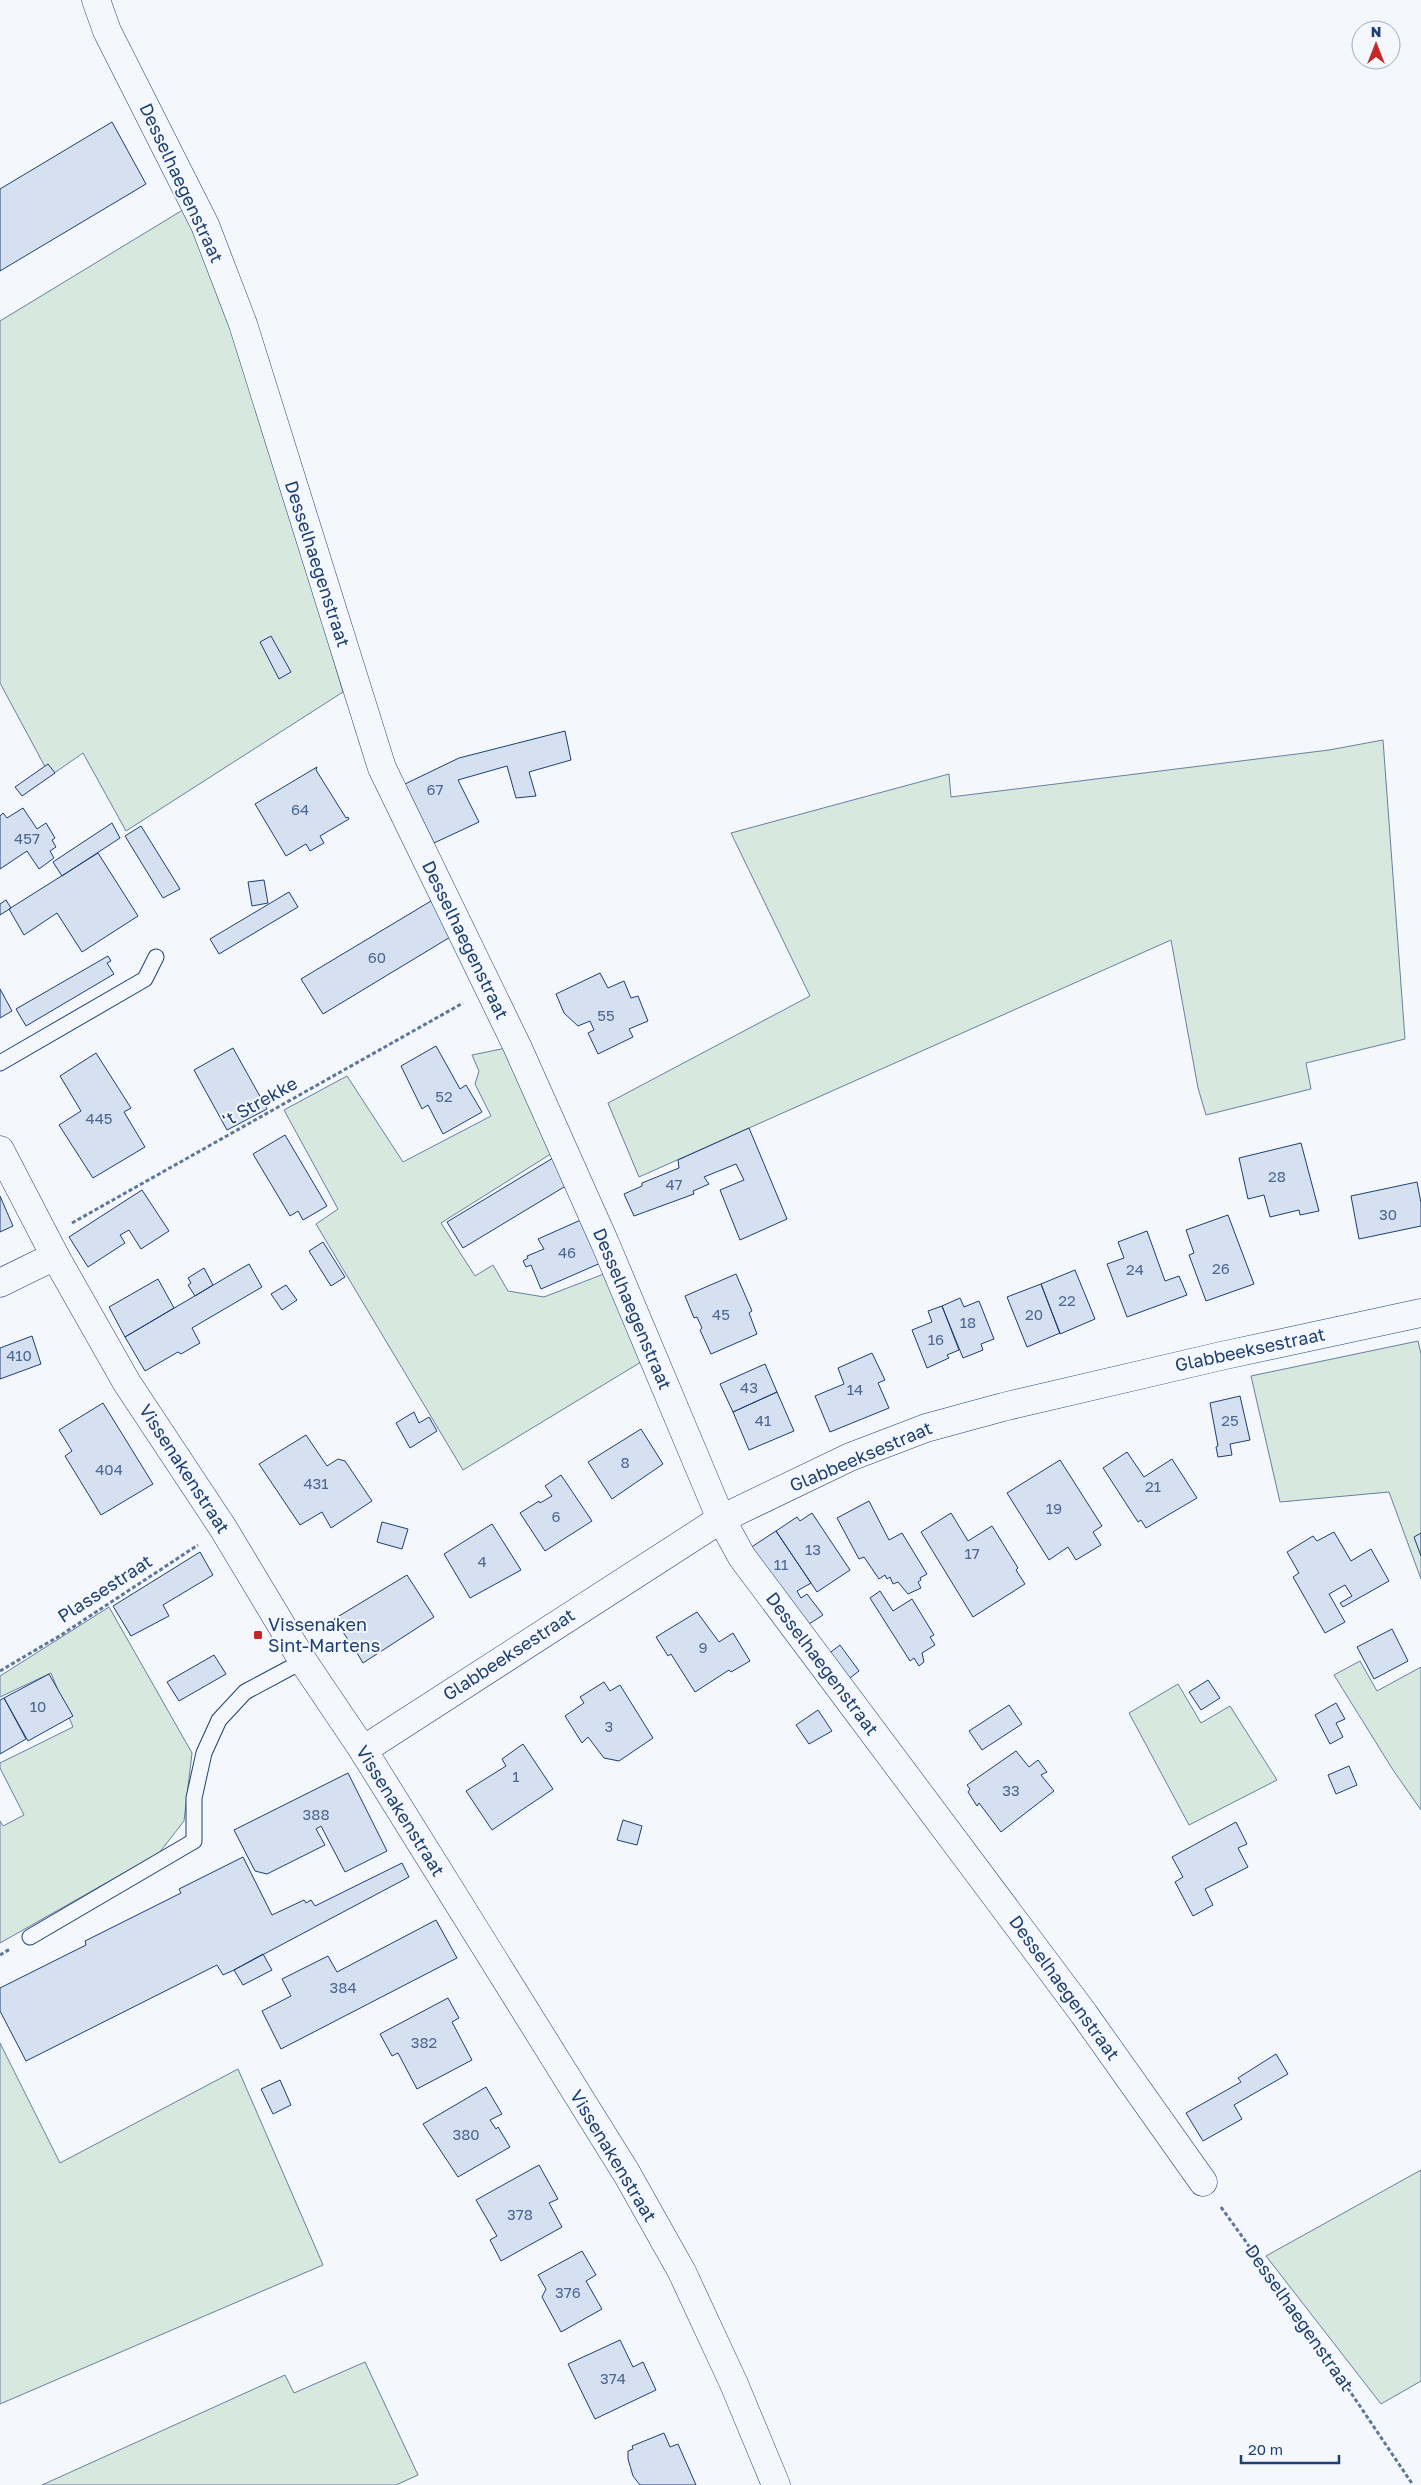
<svg xmlns="http://www.w3.org/2000/svg" width="1421" height="2485" viewBox="0 0 1421 2485" font-family="'Golos Text',sans-serif">
	<style>
		.green { fill: #d7e8df; stroke: #687fa3 }
		.building { fill: #d5e0f0; stroke: #1d3f73 }
		.lines { fill: none; stroke-linecap: round; stroke-linejoin: round }
		.lane-casing { stroke: #1d3f73; stroke-width: 17 }
		.street-casing { stroke: #1d3f73; stroke-width: 29 }
		.secondary-casing { stroke: #1d3f73; stroke-width: 29 }
		.path { stroke: #5e769c; stroke-width: 3; stroke-dasharray: 4 2.5; stroke-linecap: butt }
		.lane { stroke: #f4f7fb; stroke-width: 15 }
		.street { stroke: #f4f7fb; stroke-width: 28 }
		.secondary { stroke: #f4f7fb; stroke-width: 28 }
		.poi-dot { fill: #c62828; stroke: #f4f7fb; stroke-width: 2 }
		.labels { text-anchor: middle; stroke-width: 4; stroke-linejoin: round; paint-order: stroke }
		.number-label { font-size: 15px; fill: #4b6792 }
		.street-label { font-size: 18px; fill: #1d3f73; stroke: #f4f7fb }
		.poi-label { font-size: 18px; fill: #1d3f73; stroke: #f4f7fb; text-anchor: start }
	</style>
	<rect width="100%" height="100%" fill="#f4f7fb"/>
	<path class="green" d="M186 208 229 301 343 692 126 831 83 753 50 776 0 683V321Z
		M1383 740 1405 1039 1306 1063 1311 1089 1206 1115 1198 1088 1171 940 639 1177 608 1103 810 996 731 833 949 774 951 797 1329 750Z
		M506 1048 557 1150 441 1223 475 1276 493 1265 508 1291 544 1297 609 1272 646 1359 463 1470 316 1224 338 1209 284 1110 347 1076 403 1162 491 1116 475 1084 479 1071 472 1055Z
		M1418 1341 1421 1354V1579L1389 1492 1280 1502 1251 1376Z
		M109 1607 192 1753 184 1821 159 1853 0 1943V1821L3 1826 24 1815 0 1768V1763L73 1727 51 1673 0 1697V1676Z
		M1360 1661 1377 1691 1421 1667V1810L1393 1770 1334 1675Z
		M1178 1684 1201 1723 1230 1706 1277 1780 1189 1825 1129 1713Z
		M0 2043 60 2163 238 2069 323 2265 0 2404Z
		M1421 2170V2381L1381 2404 1266 2256Z
		M365 2362 418 2475 396 2485H42L285 2375 294 2393Z"/>
	<path class="building" d="M112 122 146 184 0 271V189Z
		M271 636 291 672 279 679 260 642Z
		M565 731 571 760 529 772 536 796 516 798 507 766 458 780 479 822 434 843 405 784 459 758Z
		M48 764 55 773 22 796 15 787Z
		M317 767 316 770 346 818 348 817 349 819 320 836 324 843 310 851 306 844 286 856 255 804Z
		M23 808 37 829 46 823 55 838 52 840 56 847 50 851 54 858 39 869 27 851 0 869V816L3 813 7 818Z
		M112 823 120 838 62 876 53 862Z
		M141 826 180 889 163 898 125 836Z
		M98 853 138 916 82 952 57 913 24 935 9 909Z
		M264 880 268 903 252 906 248 882Z
		M289 892 298 907 219 954 210 939Z
		M6 900 11 908 0 915V904Z
		M431 901 452 936 323 1014 301 979Z
		M108 956 111 961 107 963 114 974 26 1026 16 1009Z
		M600 973 608 988 624 981 631 998 638 996 648 1021 629 1029 633 1037 598 1054 588 1033 594 1030 590 1021 578 1026 564 1013 556 994Z
		M0 989 12 1011 0 1018Z
		M436 1046 460 1089 466 1085 482 1112 443 1134 428 1105 422 1109 401 1066Z
		M233 1048 267 1109 227 1130 194 1070Z
		M96 1053 131 1108 124 1112 145 1147 93 1178 59 1125 81 1111 60 1076Z
		M749 1128 787 1219 740 1240 720 1190 744 1180 736 1164 704 1177 709 1184 693 1191 694 1194 634 1216 624 1194 642 1186V1183L679 1168 678 1160Z
		M285 1135 327 1206 303 1220 298 1211 290 1216 253 1154Z
		M1301 1143 1319 1211 1300 1215 1299 1210 1270 1217 1264 1195 1248 1199 1239 1158Z
		M553 1158 569 1184 463 1248 447 1222Z
		M1417 1182 1421 1203V1226L1359 1239 1351 1196Z
		M142 1190 169 1231 141 1249 129 1230 120 1235 125 1243 88 1267 69 1237Z
		M0 1196 13 1226 0 1232Z
		M1228 1215 1254 1284 1206 1301 1189 1255 1194 1253 1186 1230Z
		M583 1219 603 1262 541 1289 531 1265 526 1267 523 1261 528 1258 527 1256 544 1249 538 1239Z
		M1147 1231 1165 1281 1179 1276 1187 1295 1127 1317 1107 1264 1124 1258 1118 1242Z
		M323 1242 345 1277 331 1286 309 1251Z
		M249 1264 262 1287 192 1328 200 1343 181 1354 178 1352 145 1371 125 1337Z
		M204 1268 213 1285 195 1296 188 1285 191 1283 188 1278Z
		M1075 1270 1095 1319 1060 1334 1041 1284Z
		M736 1274 752 1311 749 1313 757 1334 711 1354 700 1330 702 1328 697 1317 694 1318 685 1296Z
		M158 1279 174 1308 125 1337 109 1307Z
		M1041 1284 1060 1333 1027 1347 1007 1297Z
		M286 1285 297 1300 282 1310 271 1294Z
		M960 1298 964 1307 979 1301 994 1339 981 1344 983 1350 963 1358 942 1306Z
		M942 1306 959 1350 947 1355 949 1358 927 1368 912 1330 932 1322 928 1311Z
		M32 1336 41 1364 0 1379V1348Z
		M872 1353 885 1380 878 1383 889 1408 830 1432 815 1396 844 1384 838 1368Z
		M765 1364 777 1392 733 1412 720 1384Z
		M777 1392 794 1431 749 1450 733 1412Z
		M1240 1396 1250 1440 1230 1444 1232 1455 1218 1457 1216 1447 1218 1446 1210 1403Z
		M103 1403 153 1484 101 1515 65 1456 72 1451 59 1430Z
		M414 1412 419 1423 429 1417 437 1431 410 1448 396 1423Z
		M641 1429 663 1464 612 1499 588 1462Z
		M306 1435 327 1466 338 1459 345 1461 372 1501 331 1528 322 1512 300 1525 259 1464Z
		M1127 1452 1144 1477 1172 1459 1197 1498 1146 1528 1141 1520 1138 1522 1103 1468Z
		M1060 1460 1102 1526 1093 1532 1101 1545 1076 1560 1068 1547 1049 1560 1007 1493Z
		M561 1475 592 1521 545 1551 520 1513 539 1501 540 1503 552 1496 545 1486Z
		M869 1501 889 1540 902 1533 927 1574 920 1578 921 1580 918 1582 921 1588 908 1594 898 1582 893 1584 890 1577 887 1579 885 1575 879 1579 864 1557 859 1559 837 1518Z
		M812 1513 850 1570 817 1592 776 1531 797 1517 800 1521Z
		M951 1513 968 1541 992 1526 1018 1568 1016 1570 1025 1584 973 1617 921 1532Z
		M382 1522 408 1529 402 1549 377 1542Z
		M492 1524 521 1570 470 1598 444 1554Z
		M776 1531 811 1583 797 1591 801 1598 807 1594 823 1615 806 1626 750 1548Z
		M1334 1532 1351 1561 1371 1549 1389 1581 1343 1607 1340 1603 1352 1596 1345 1585 1329 1594 1345 1622 1325 1633 1293 1577 1299 1573 1287 1552 1313 1536 1317 1541Z
		M1421 1533V1556L1414 1537Z
		M200 1552 213 1575 163 1605 169 1616 131 1636 113 1606Z
		M407 1575 434 1617 363 1663 354 1648 347 1643V1638L334 1619Z
		M880 1591 893 1611 912 1599 934 1635 930 1637 935 1645 922 1653 924 1662 919 1666 914 1658 910 1661 870 1598Z
		M697 1612 719 1642 733 1633 750 1661 731 1672 729 1670 695 1692 671 1654 668 1656 656 1637Z
		M1392 1629 1408 1661 1374 1679 1357 1647Z
		M840 1645 859 1671 846 1681 827 1655Z
		M214 1655 226 1674 179 1701 167 1682Z
		M49 1674 73 1716 28 1741 4 1698Z
		M1208 1680 1220 1698 1201 1710 1189 1692Z
		M604 1682 610 1691 620 1685 653 1738 619 1761 604 1758 588 1737 582 1743 565 1716 584 1703 580 1697Z
		M4 1698 26 1739 0 1754V1700Z
		M1336 1703 1345 1719 1336 1723 1343 1737 1330 1744 1315 1715Z
		M1009 1705 1022 1724 982 1750 969 1731Z
		M818 1710 832 1731 809 1744 796 1725Z
		M523 1744 553 1789 492 1830 466 1791 506 1766 502 1759Z
		M1016 1751 1029 1767 1038 1760 1047 1772 1041 1775 1054 1791 1001 1832 979 1803 977 1806 968 1792 970 1789 967 1785Z
		M1349 1766 1357 1785 1336 1794 1328 1775Z
		M348 1773 387 1851 345 1872 321 1826 316 1829 325 1845 267 1874 255 1871 234 1830Z
		M623 1820 642 1826 637 1845 617 1840Z
		M1236 1822 1247 1844 1238 1848 1248 1867 1205 1889 1213 1905 1193 1916 1175 1882 1183 1877 1172 1857Z
		M243 1857 272 1915 304 1900 306 1903 311 1900 315 1906 402 1863 409 1877 234 1970 223 1975 217 1965 26 2061 0 2011V1988L86 1945 85 1941 181 1893 179 1889Z
		M436 1920 457 1958 281 2049 262 2011 291 1996 282 1979 328 1956 337 1972Z
		M263 1954 272 1970 243 1985 234 1970Z
		M448 1998 459 2018 452 2022 472 2060 417 2089 398 2053 392 2056 380 2034Z
		M1276 2054 1288 2074 1234 2105 1242 2119 1203 2141 1186 2113 1241 2082 1238 2078Z
		M280 2080 291 2105 273 2114 261 2089Z
		M486 2087 502 2114 490 2120 496 2129 498 2127 510 2147 458 2177 423 2124Z
		M539 2165 558 2199 549 2203 562 2227 501 2261 490 2240 497 2236 476 2200Z
		M582 2251 596 2275 586 2281 602 2309 561 2332 542 2297 546 2289 538 2275Z
		M620 2340 633 2367 643 2362 656 2390 595 2419 568 2364Z
		M664 2433 670 2447 678 2444 696 2485H640L633 2476 628 2459V2451L633 2449 632 2446Z"/>
	<g class="lines">
		<g class="lane-casing">
			<path id="lane" d="M0 1063 145 979 156 957
				M30 1937 194 1841V1798L204 1753 219 1720 245 1692 303 1661"/>
		</g>
		<g class="street-casing">
			<path id="street" d="M96 0 107 31 205 225 243 324 382 768 517 1046 605 1243 721 1519 742 1557 1084 2014 1203 2182
				M0 1283 55 1256
				M363 1750 627 2174 682 2272 734 2384 776 2485"/>
		</g>
		<g class="secondary-casing">
			<path id="secondary" d="M0 1150 55 1256 127 1383 223 1528 303 1661 363 1750 721 1519 850 1457 926 1428 1003 1407 1221 1356 1421 1313"/>
		</g>
		<path class="path" d="M72 1223 463 1003
			M0 1671 61 1635 198 1545
			M0 1955 10 1949
			M1221 2207 1306 2326 1413 2485"/>
		<use href="#lane" class="lane"/>
		<use href="#street" class="street"/>
		<use href="#secondary" class="secondary"/>
	</g>
	<rect class="poi-dot" x="253" y="1630" width="10" height="10" rx="2.5"/>
	<g class="labels">
		<g class="number-label">
			<text x="435" y="795">67</text>
			<text x="300" y="815">64</text>
			<text x="27" y="844">457</text>
			<text x="377" y="963">60</text>
			<text x="606" y="1021">55</text>
			<text x="444" y="1102">52</text>
			<text x="99" y="1124">445</text>
			<text x="1277" y="1182">28</text>
			<text x="674" y="1190">47</text>
			<text x="1388" y="1220">30</text>
			<text x="567" y="1258">46</text>
			<text x="1221" y="1274">26</text>
			<text x="1135" y="1275">24</text>
			<text x="1067" y="1306">22</text>
			<text x="721" y="1320">45</text>
			<text x="1034" y="1320">20</text>
			<text x="968" y="1328">18</text>
			<text x="936" y="1345">16</text>
			<text x="19" y="1361">410</text>
			<text x="749" y="1393">43</text>
			<text x="855" y="1395">14</text>
			<text x="763" y="1426">41</text>
			<text x="1230" y="1426">25</text>
			<text x="625" y="1468">8</text>
			<text x="109" y="1475">404</text>
			<text x="316" y="1489">431</text>
			<text x="1153" y="1492">21</text>
			<text x="1054" y="1514">19</text>
			<text x="556" y="1522">6</text>
			<text x="813" y="1555">13</text>
			<text x="972" y="1559">17</text>
			<text x="482" y="1567">4</text>
			<text x="781" y="1570">11</text>
			<text x="703" y="1653">9</text>
			<text x="38" y="1712">10</text>
			<text x="609" y="1732">3</text>
			<text x="516" y="1782">1</text>
			<text x="1011" y="1796">33</text>
			<text x="316" y="1820">388</text>
			<text x="343" y="1993">384</text>
			<text x="424" y="2048">382</text>
			<text x="466" y="2140">380</text>
			<text x="520" y="2220">378</text>
			<text x="568" y="2298">376</text>
			<text x="613" y="2384">374</text>
		</g>
		<g class="street-label">
			<text transform="translate(181 183) rotate(65)" y="6">Desselhaegenstraat</text>
			<text transform="translate(317 564) rotate(72)" y="6">Desselhaegenstraat</text>
			<text transform="translate(465 940) rotate(64)" y="6">Desselhaegenstraat</text>
			<text transform="translate(260 1102) rotate(-29)" y="6">'t Strekke</text>
			<text transform="translate(632 1309) rotate(67)" y="6">Desselhaegenstraat</text>
			<text transform="translate(1250 1350) rotate(-12)" y="6">Glabbeeksestraat</text>
			<text transform="translate(861 1457) rotate(-23)" y="6">Glabbeeksestraat</text>
			<text transform="translate(184 1469) rotate(57)" y="6">Vissenakenstraat</text>
			<text transform="translate(105 1589) rotate(-33)" y="6">Plassestraat</text>
			<text transform="translate(509 1655) rotate(-33)" y="6">Glabbeeksestraat</text>
			<text transform="translate(822 1664) rotate(53)" y="6">Desselhaegenstraat</text>
			<text transform="translate(400 1811) rotate(58)" y="6">Vissenakenstraat</text>
			<text transform="translate(1064 1988) rotate(54)" y="6">Desselhaegenstraat</text>
			<text transform="translate(613 2156) rotate(59)" y="6">Vissenakenstraat</text>
			<text transform="translate(1299 2318) rotate(55)" y="6">Desselhaegenstraat</text>
		</g>
		<g class="poi-label">
			<text x="268" y="1631">Vissenaken<tspan x="268" dy="21">Sint-Martens</tspan></text>
		</g>
	</g>
	<g transform="translate(1376 45)"><circle r="24" fill="#f4f7fb" stroke="#9eadc5"/>
	<path d="M0-4L9 19L0 12L-9 19Z" fill="#c62828"/>
	<text y="-8" font-size="14" font-weight="bold" text-anchor="middle" fill="#1d3f73">N</text>
	</g>
	<path d="M1241 2455v8h98v-8" fill="none" stroke="#1d3f73" stroke-width="2.5"/>
	<text x="1248" y="2455" font-size="15" fill="#1d3f73" stroke="#f4f7fb" stroke-width="4" paint-order="stroke">20 m</text>
</svg>
